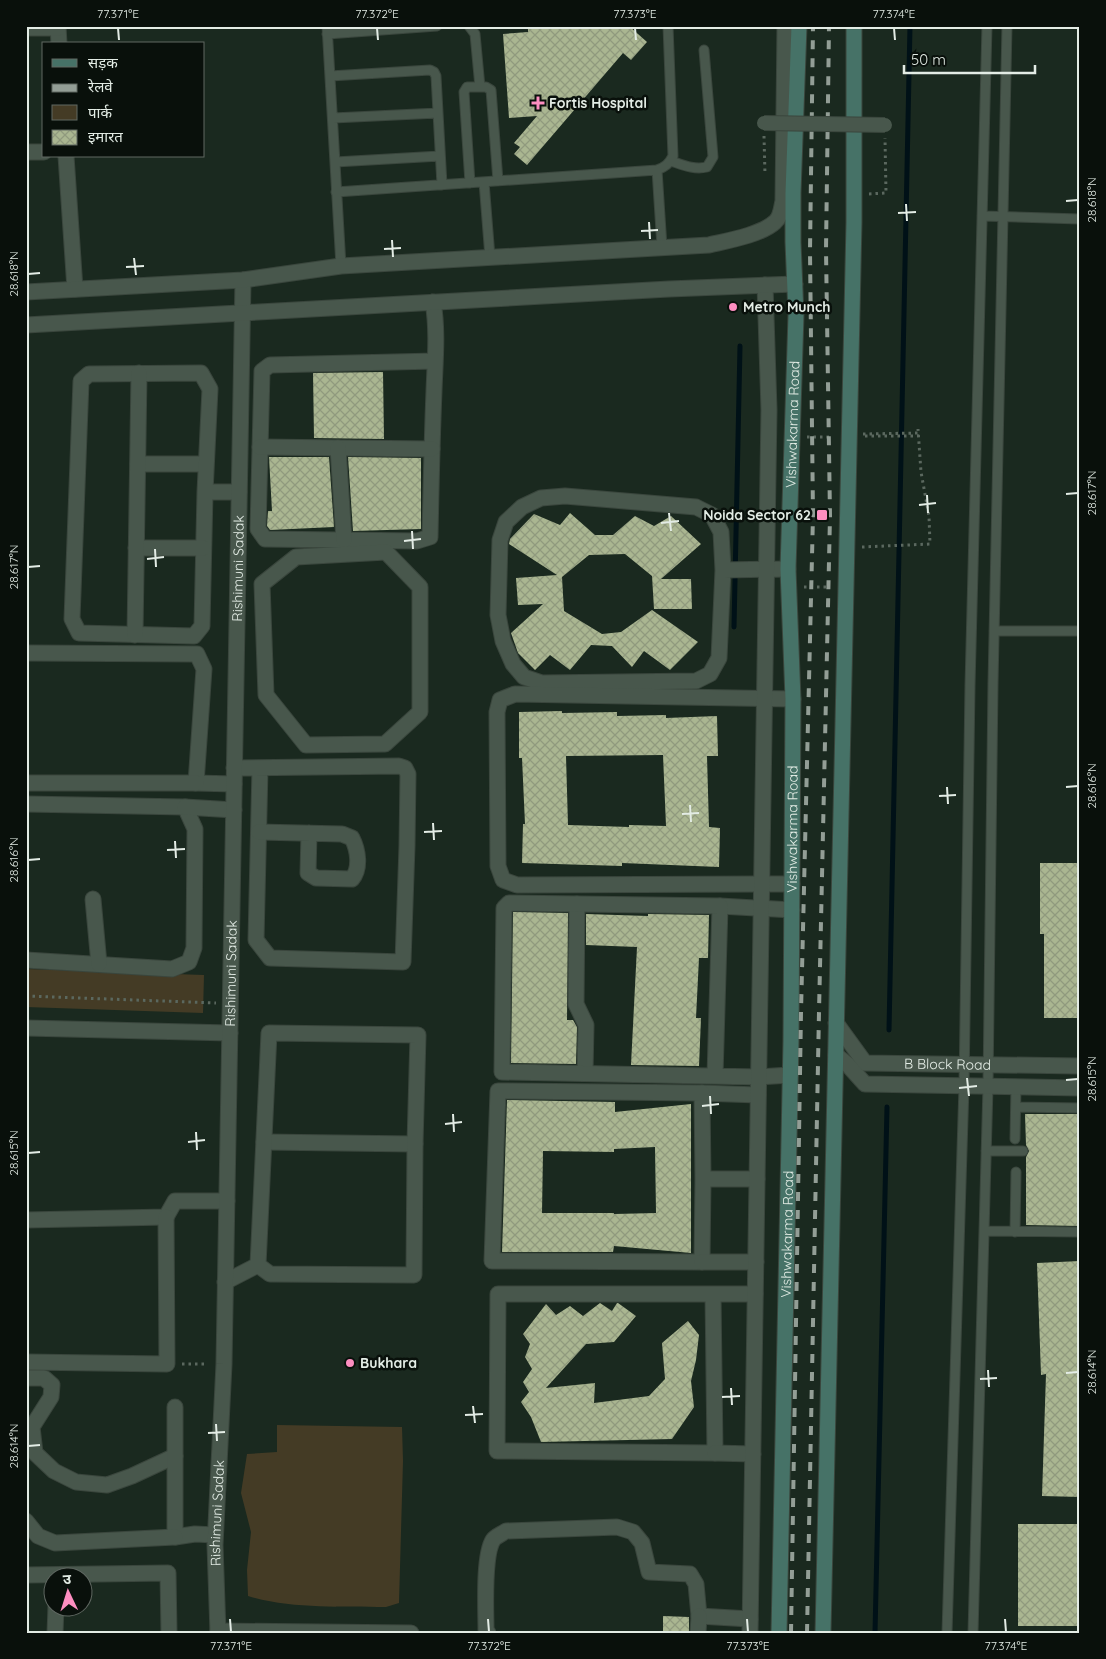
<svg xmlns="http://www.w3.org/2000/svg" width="1106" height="1659" viewBox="0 0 1106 1659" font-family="Quicksand,'Noto Sans Devanagari',sans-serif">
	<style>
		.green { fill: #443b25 }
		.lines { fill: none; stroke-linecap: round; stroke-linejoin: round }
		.stream { stroke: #001117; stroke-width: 5 }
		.building { fill: url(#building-cross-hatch); fill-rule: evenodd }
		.service-casing { stroke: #3a463d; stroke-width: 11 }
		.minor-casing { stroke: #3a463d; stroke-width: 17 }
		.tertiary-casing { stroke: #3a463d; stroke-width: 17 }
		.secondary-casing { stroke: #3a463d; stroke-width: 17 }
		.path { stroke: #5b685f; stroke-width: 3; stroke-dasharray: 2.5 4; stroke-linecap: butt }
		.service { stroke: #48574c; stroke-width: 9 }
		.minor { stroke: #48574c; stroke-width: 15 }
		.tertiary { stroke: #48574c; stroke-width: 15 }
		.secondary { stroke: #467267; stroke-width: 15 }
		.rail { stroke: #939e96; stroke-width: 4; stroke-dasharray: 9 9; stroke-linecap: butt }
		.pedestrian-bridge-casing { stroke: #3a463d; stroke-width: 16; stroke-linecap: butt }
		.pedestrian-bridge { stroke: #48574c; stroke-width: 14 }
		.ticks { fill: none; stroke: #e3ece5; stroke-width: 2 }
		.poi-dot { fill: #fd8ec0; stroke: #09100b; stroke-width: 2 }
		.labels { text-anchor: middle; stroke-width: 5; stroke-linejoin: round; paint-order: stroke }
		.poi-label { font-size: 14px; font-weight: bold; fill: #e3ece5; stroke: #09100b; text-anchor: start }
		.street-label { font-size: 14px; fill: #e3ece5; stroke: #09100b }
		.neatline { fill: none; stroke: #e3ece5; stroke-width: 2 }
		.ticks-label { font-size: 12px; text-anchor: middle; fill: #e3ece5 }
	</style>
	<defs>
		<pattern id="building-cross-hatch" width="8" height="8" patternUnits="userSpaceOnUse" patternTransform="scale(1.25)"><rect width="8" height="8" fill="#aab691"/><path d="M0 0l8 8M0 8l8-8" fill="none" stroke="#909a7e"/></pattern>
	</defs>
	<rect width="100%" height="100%" fill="#1a291f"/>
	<path class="green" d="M26 969 204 975 203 1013 26 1007Z
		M277 1425 402 1427 403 1461 399 1603 386 1607C340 1606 292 1609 248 1596L247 1570 251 1532 241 1493 247 1454 277 1452Z"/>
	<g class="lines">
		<path class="stream" d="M734 627 740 346
			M889 1030 910 26
			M875 1633 887 1107"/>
	</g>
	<path class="building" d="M528 26H629L647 42 631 60 623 53 527 165 514 154 520 147 514 143 537 116 509 118 503 34 528 32Z
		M383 372 384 439 314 438 313 373Z
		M269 457H329L334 527 270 530 267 526 268 511H272Z
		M348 457 421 458V529L353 531Z
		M570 513 595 535H613L635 516 654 526 671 516 701 544 661 579H691L692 609H654L652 576 625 554 589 555 562 577 564 611 602 634 621 632 652 610 698 642 670 670 644 651 632 667 612 646 591 645 570 670 550 655 535 670 518 653 511 633 543 604 518 605 516 578 557 575 509 544 510 539 534 514 560 525Z
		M562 711V713L617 712V716L666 715V718L717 716 718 756H707L709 827 720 828 719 867 622 863V866L522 863 523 824H525L522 758H519V712ZM663 755 666 826 629 825V827L568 825 566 756Z
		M1040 863H1080V1018H1044V934H1040Z
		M513 912 568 913 567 1020H573L577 1027 576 1064 511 1063Z
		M586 914 648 916V914L709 915 708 958H699L696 1018H701L699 1066 631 1065 637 947 586 945Z
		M507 1100 615 1102V1112L691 1104V1253L614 1246 613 1252H502ZM655 1147 656 1213 614 1214V1213H542L543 1151 614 1152V1149Z
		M1025 1114H1080V1226L1026 1225V1157L1029 1151 1026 1145Z
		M1080 1261V1497L1042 1496 1046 1374 1041 1375 1037 1263Z
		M600 1303 612 1311 617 1303H618L636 1316 614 1342 586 1344 546 1388 595 1383 594 1403 649 1396 665 1379 662 1343 688 1321 699 1335 696 1360 691 1381 694 1407 672 1439 541 1442 531 1417 521 1402 529 1392 523 1382 532 1369 525 1357 530 1344 523 1334 546 1304 556 1315 570 1306 583 1316Z
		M1018 1524H1080V1626H1018Z
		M663 1616 689 1617V1633H663Z"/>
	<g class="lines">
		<g class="service-casing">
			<path id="service" d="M327 26 341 266
				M469 26 475 34 480 87
				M327 34 437 26
				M330 76 430 70 434 72 436 76 442 185
				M333 118 438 113
				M671 161C683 165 694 170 707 167L713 157 704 50
				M335 162 440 156
				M657 170 662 247
				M484 182 490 257
				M470 183 464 92 467 87H486L491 90 498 181
				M336 192 657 170C665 167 669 164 673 156L668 26
				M982 216 1080 219
				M994 631H1080
				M1016 1107 1080 1108
				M1015 1139 1016 1086
				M986 1151H1023
				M984 1231 1080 1232
				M1015 1232 1016 1172
				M947 1633 964 1086 970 686 987 26
				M973 1633 988 1086 993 684 1007 26"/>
		</g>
		<g class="minor-casing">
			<g id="minor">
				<path d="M58 26 59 44"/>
				<path d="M26 28H58"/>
				<path d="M26 152H44"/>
				<path d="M66 156 75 289"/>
				<path d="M433 302C438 331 435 362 434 391 432 440 431 488 430 537L417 541 265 539 258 529 262 371 270 365 435 361"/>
				<path d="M260 447 432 449"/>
				<path d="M338 448 344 540"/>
				<path d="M138 464H205"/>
				<path d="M205 492 202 626 194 636 79 633 72 619 81 381 89 374 201 373 210 389 205 492H239"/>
				<path d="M136 548H203"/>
				<path d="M386 552 420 587V712L385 744 306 745 266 695 262 584 296 557Z"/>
				<path d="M723 570 719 658 710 674 696 681 542 683 524 677 513 664 503 641 498 615 500 540 506 522 522 507 541 498 565 496 696 507 712 515 721 532 723 570 788 569"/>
				<path d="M135 635 139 373"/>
				<path d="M26 653 197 654 204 669 196 783 234 784"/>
				<path d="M234 768 399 766 405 768 408 774 407 846 403 962 270 958 256 940 260 768"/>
				<path d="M26 783H196"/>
				<path d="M26 804 185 807 195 829 194 948 189 962 172 969 26 960"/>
				<path d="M185 807 234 810"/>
				<path d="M259 832 342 834 352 838C358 850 361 868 352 879L316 878 308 873 309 833"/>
				<path d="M792 884 517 885 503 880 498 866 497 712 500 700 515 694 793 699"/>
				<path d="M93 899 99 964"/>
				<path d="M577 904 576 1004 586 1025 585 1073"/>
				<path d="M720 906 792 910"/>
				<path d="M26 1028 230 1033"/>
				<path d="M715 1076 720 906 509 903 504 908 502 1072 759 1077 790 1075"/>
				<path d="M702 1093 758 1095"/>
				<path d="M264 1142 415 1144"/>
				<path d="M703 1179 702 1262 492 1261 498 1091 702 1093 703 1179H757"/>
				<path d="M26 1220 166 1217 175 1201H227"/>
				<path d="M702 1262H756"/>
				<path d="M225 1282 258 1265 269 1033 418 1035 415 1144 414 1275 270 1274 258 1265"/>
				<path d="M713 1294 715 1453 497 1451 498 1294H755"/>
				<path d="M26 1362 167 1364 166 1217"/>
				<path d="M26 1378H44L52 1385 51 1397 32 1427 35 1453 54 1471 76 1482 107 1485 132 1476 175 1456"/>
				<path d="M175 1407V1537L195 1534 215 1535"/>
				<path d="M715 1453 753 1454"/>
				<path d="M26 1521 38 1536 55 1543 175 1537"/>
				<path d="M26 1575 168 1573 169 1633"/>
				<path d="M218 1631 411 1633"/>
				<path d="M55 1633 56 1606"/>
				<path id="s1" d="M218 1633 215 1545 224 1364 243 280"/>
				<path d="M488 1633 486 1630C486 1610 483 1556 493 1540 496 1536 502 1534 506 1531L617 1527 633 1532 642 1543 649 1572 690 1574 696 1584 699 1616 750 1619"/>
				<path d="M698 1633 699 1616"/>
				<path d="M750 1633 769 410 765 285"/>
			</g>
		</g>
		<g class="tertiary-casing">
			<g id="tertiary">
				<path d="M26 292 243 280 341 266 709 245C726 241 761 235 775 222 781 217 781 209 783 201L785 26"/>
				<path d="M26 325 669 289 795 284"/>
				<path id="s2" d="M836 1023 865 1063 1080 1066"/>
				<path d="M836 1055 847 1064 865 1084 1080 1088"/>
			</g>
		</g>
		<g class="secondary-casing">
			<g id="secondary">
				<path id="s3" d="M779 1633 791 1041 793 699 788 569 796 315 793 242V193L799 26"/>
				<path d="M823 1633 854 222V26"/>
			</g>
		</g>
		<path class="path" d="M764 136 765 175
			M869 194 886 193 885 138
			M863 434 918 433V431
			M865 436H919
			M807 437H833
			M862 547 930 544 929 516 921 472 918 429
			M804 587H830
			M26 996 216 1003
			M182 1364H208"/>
		<use href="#service" class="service"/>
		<use href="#minor" class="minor"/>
		<use href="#tertiary" class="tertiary"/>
		<use href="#secondary" class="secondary"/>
		<path class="rail" d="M791 1633 801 1012 813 515 810 251 813 26
			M807 1633 819 1012 830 516 826 250 829 26"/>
		<g class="pedestrian-bridge-casing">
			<path id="pedestrian-bridge" d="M764 123 885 125"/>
		</g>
		<use href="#pedestrian-bridge" class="pedestrian-bridge"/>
	</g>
	<path class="ticks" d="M118 28 119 40M377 28 378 40M635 28 636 40M894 28 895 40M1066 201 1078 200M906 204 907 221M898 213 916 212M649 222 650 239M641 231 658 230M392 240 393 257M384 249 401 248M134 258 136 275M126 267 144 266M28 274 40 273M1066 494 1078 493M927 495 928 513M919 505 936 503M669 513 671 531M661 523 679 521M412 531 413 549M404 541 421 539M155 549 156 567M147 559 164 557M28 567 40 566M947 787 948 804M1066 787 1078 786M939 796 956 795M690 805 691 822M682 814 699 813M433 823 434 840M424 832 442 831M175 841 176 858M167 850 185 849M28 860 40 859M967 1078 969 1096M1066 1080 1078 1079M959 1088 977 1086M710 1096 711 1114M702 1106 719 1104M453 1114 454 1132M445 1124 462 1122M196 1132 197 1150M188 1142 205 1140M28 1153 40 1152M988 1370 989 1387M1066 1373 1078 1372M980 1379 997 1378M731 1388 732 1405M722 1397 740 1396M473 1406 475 1423M465 1415 483 1414M216 1424 217 1441M208 1433 225 1432M28 1446 40 1445M230 1619 231 1632M488 1619 489 1632M747 1619 748 1632M1005 1619 1006 1632"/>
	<g class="poi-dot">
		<path d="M535.5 95.5h5v5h5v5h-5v5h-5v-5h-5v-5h5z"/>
		<circle cx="733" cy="307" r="5"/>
		<rect x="816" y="509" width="12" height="12" rx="2.5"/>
		<circle cx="350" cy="1363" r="5"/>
	</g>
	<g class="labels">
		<g class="poi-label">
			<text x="549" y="108">Fortis Hospital</text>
			<text x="743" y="312">Metro Munch</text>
			<text x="811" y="520" text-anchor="end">Noida Sector 62</text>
			<text x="360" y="1368">Bukhara</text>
		</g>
		<g class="street-label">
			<text dy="5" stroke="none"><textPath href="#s3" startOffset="1209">Vishwakarma Road</textPath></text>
			<text dy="5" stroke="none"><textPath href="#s1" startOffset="1065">Rishimuni Sadak</textPath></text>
			<text dy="5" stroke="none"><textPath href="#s3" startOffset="804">Vishwakarma Road</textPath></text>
			<text dy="5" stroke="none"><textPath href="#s1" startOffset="660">Rishimuni Sadak</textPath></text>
			<text dy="5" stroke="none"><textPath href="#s2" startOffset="132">B Block Road</textPath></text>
			<text dy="5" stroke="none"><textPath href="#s3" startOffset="399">Vishwakarma Road</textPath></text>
			<text dy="5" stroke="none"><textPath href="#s1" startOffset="120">Rishimuni Sadak</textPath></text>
		</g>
	</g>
	<rect width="1106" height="1659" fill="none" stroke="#09100b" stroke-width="55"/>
	<rect x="42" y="42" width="162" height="115" fill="#09100b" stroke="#606862"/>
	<rect x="52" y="59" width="25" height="8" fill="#467267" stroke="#606862"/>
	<text x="88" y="68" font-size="15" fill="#e3ece5">सड़क</text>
	<rect x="52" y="84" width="25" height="8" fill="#939e96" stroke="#606862"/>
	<text x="88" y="92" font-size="15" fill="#e3ece5">रेलवे</text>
	<rect x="52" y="105" width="25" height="15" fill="#443b25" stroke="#606862"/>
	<text x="88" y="118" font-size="15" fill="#e3ece5">पार्क</text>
	<rect x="52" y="130" width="25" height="15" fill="url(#building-cross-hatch)" stroke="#606862"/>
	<text x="88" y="142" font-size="15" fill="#e3ece5">इमारत</text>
	<g transform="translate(68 1592) rotate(356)"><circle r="24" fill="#09100b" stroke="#606862"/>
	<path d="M0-4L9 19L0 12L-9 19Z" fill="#fd8ec0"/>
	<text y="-8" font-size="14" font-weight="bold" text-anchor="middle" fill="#e3ece5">उ</text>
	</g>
	<path d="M904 65v8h131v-8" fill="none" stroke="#e3ece5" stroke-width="2.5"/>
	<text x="911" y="65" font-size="15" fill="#e3ece5" stroke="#09100b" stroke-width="4" paint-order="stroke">50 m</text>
	<rect x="28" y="28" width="1050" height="1604" class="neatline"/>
	<g class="ticks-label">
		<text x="118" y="18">77.371°E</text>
		<text x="377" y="18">77.372°E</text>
		<text x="635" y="18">77.373°E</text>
		<text x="894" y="18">77.374°E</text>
		<text transform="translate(1092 200) rotate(-90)" y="4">28.618°N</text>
		<text transform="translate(14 274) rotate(-90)" y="4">28.618°N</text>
		<text transform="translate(1092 493) rotate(-90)" y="4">28.617°N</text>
		<text transform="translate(14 567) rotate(-90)" y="4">28.617°N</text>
		<text transform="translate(1092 786) rotate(-90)" y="4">28.616°N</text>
		<text transform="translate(14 860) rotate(-90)" y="4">28.616°N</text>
		<text transform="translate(1092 1079) rotate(-90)" y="4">28.615°N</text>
		<text transform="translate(14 1153) rotate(-90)" y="4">28.615°N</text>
		<text transform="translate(1092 1372) rotate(-90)" y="4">28.614°N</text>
		<text transform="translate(14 1446) rotate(-90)" y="4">28.614°N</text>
		<text x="231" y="1650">77.371°E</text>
		<text x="489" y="1650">77.372°E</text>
		<text x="748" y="1650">77.373°E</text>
		<text x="1006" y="1650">77.374°E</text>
	</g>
</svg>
